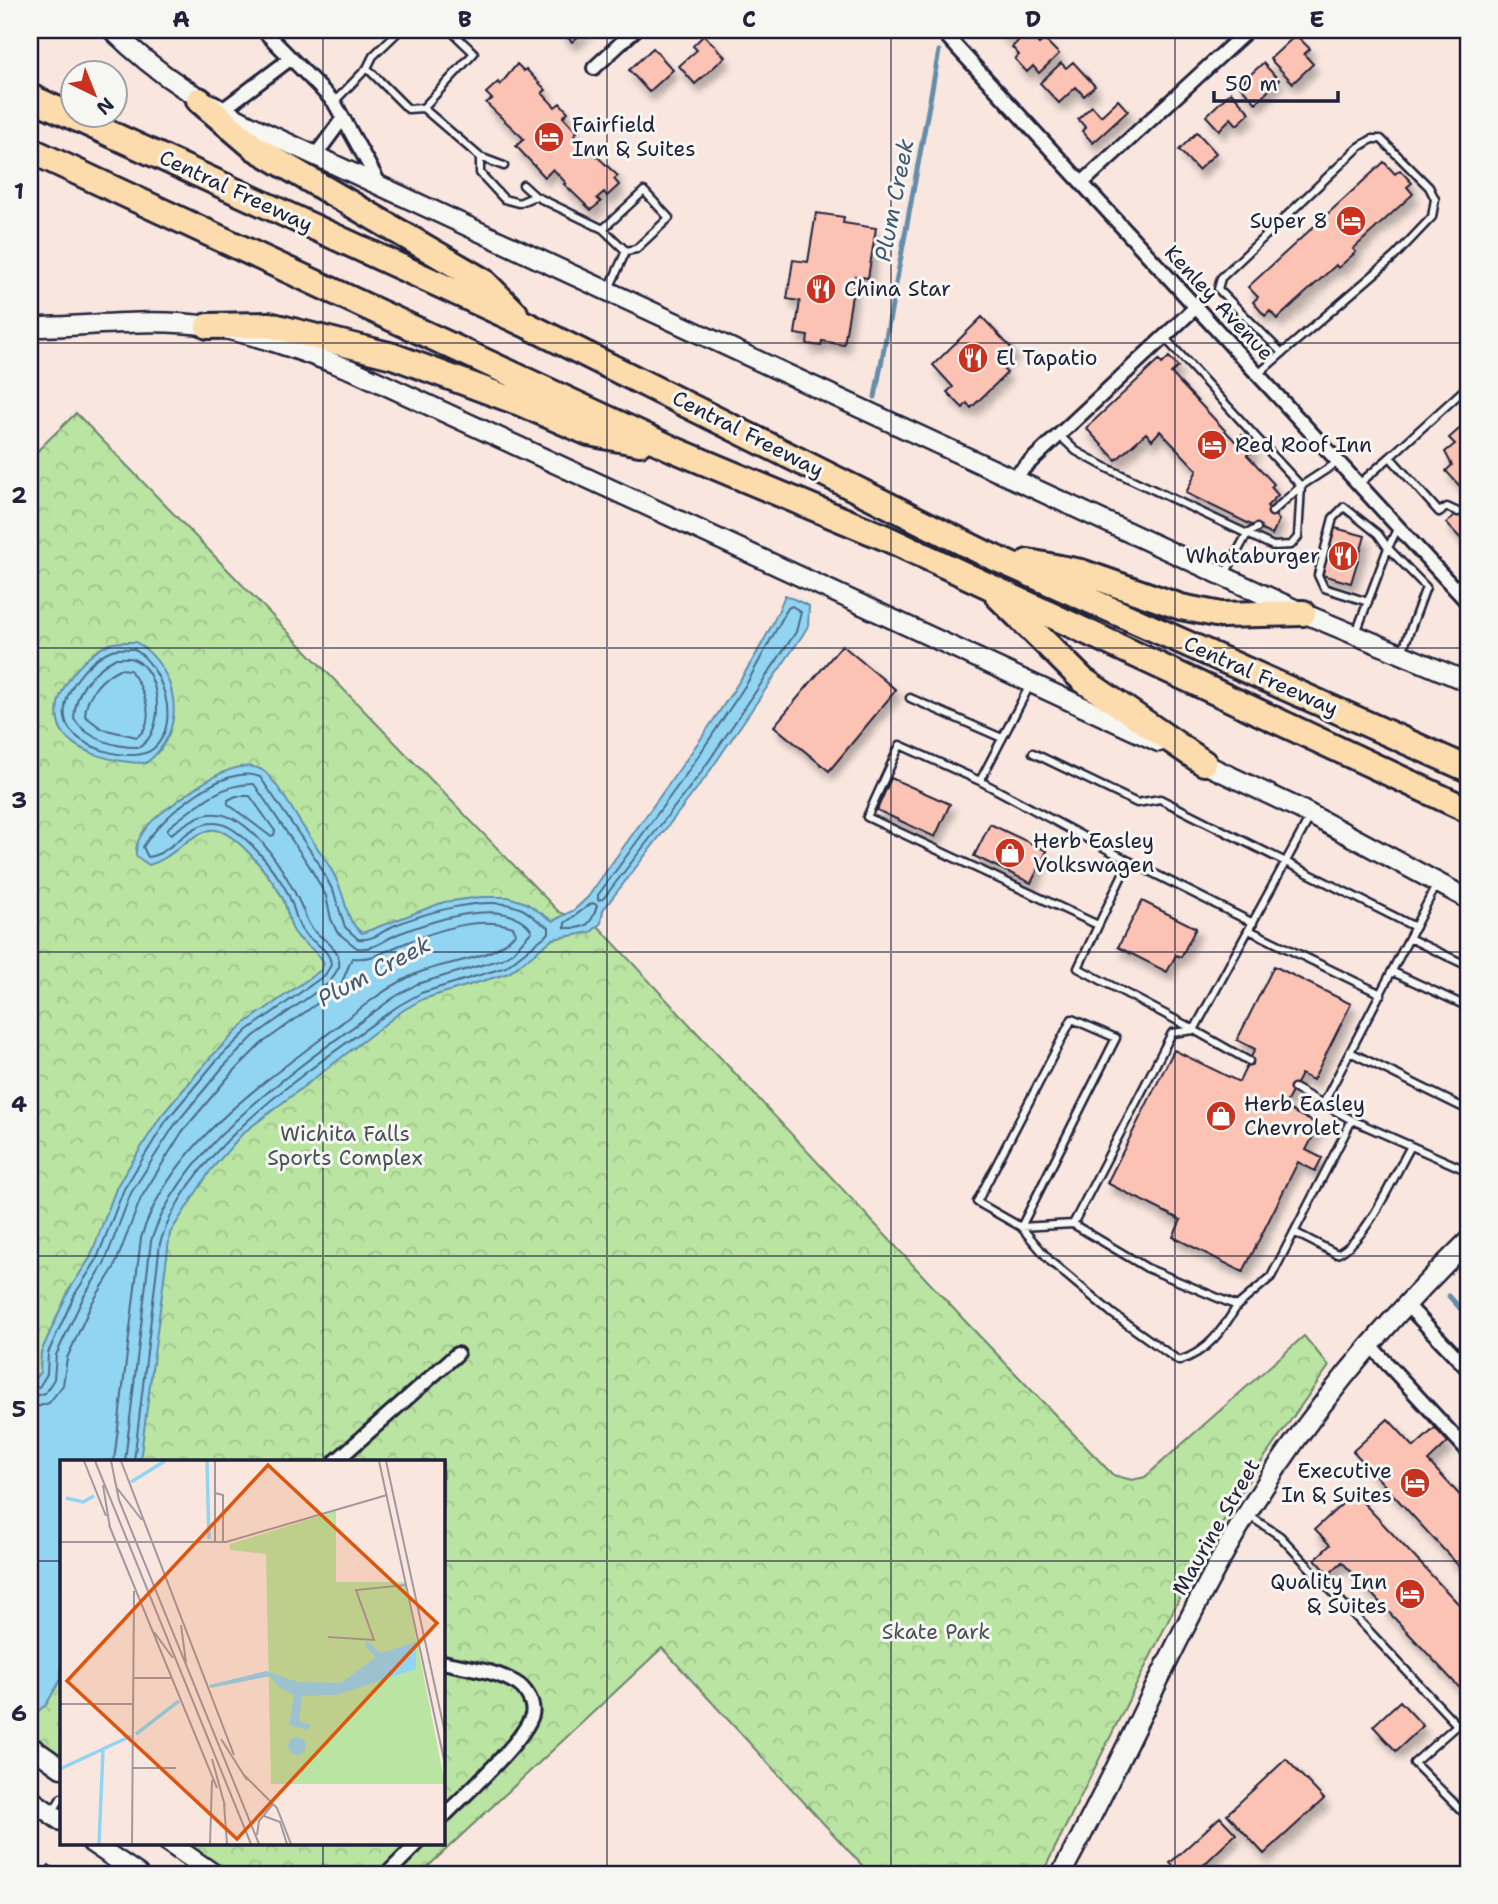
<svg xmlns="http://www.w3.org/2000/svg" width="1498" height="1904" viewBox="0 0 1498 1904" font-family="'Shantell Sans',sans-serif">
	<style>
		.forest { fill: url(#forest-crowns); stroke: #6e836e; stroke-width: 2 }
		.water { fill: #91d5f3; stroke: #658da9; stroke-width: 2 }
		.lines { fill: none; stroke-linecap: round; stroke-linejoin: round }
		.shore { stroke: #4e6a85; stroke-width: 2 }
		.stream { stroke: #658da9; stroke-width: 5 }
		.building { fill: #fcc2b4; stroke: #22223b; stroke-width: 2; filter: url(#shadow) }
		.lane-casing { stroke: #22223b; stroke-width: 11 }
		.street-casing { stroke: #22223b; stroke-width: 18 }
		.secondary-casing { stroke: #22223b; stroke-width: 23 }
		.highway-casing { stroke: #22223b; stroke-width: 30 }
		.lane { stroke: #f6f6f2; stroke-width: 6 }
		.street { stroke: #f6f6f2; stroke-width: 12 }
		.secondary { stroke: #f6f6f2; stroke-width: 18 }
		.highway { stroke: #fcdcac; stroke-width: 24 }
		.grid { fill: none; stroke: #22223b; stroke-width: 2; stroke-opacity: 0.55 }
		.labels { text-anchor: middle; stroke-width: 6; stroke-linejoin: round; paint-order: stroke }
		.poi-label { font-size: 21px; fill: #22223b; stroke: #f6f6f2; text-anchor: start }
		.street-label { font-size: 21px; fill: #22223b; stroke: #f6f6f2 }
		.park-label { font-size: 21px; fill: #485254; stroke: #f6f6f2 }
		.water-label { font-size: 23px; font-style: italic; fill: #435872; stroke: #f6f6f2 }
		.inset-river { fill: none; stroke: #91d5f3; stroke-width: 3.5 }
		.inset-road { fill: none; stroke: #a2989d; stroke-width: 2 }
		.view { fill: #de560e; fill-opacity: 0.15; stroke: #de560e; stroke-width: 3.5 }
		.inset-edge { fill: none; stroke: #22223b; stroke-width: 3.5 }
		.neatline { fill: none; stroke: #22223b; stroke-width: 2.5 }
		.grid-label { font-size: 23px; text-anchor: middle; font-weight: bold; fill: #22223b }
	</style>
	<defs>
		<pattern id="forest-crowns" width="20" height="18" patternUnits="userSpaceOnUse" patternTransform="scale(1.75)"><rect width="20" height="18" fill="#b9e4a1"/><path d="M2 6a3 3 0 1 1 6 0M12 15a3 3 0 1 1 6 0" fill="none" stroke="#9fc38c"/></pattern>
		<filter id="shadow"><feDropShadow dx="4.5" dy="8" stdDeviation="3.5" flood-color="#0004"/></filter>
	</defs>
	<rect width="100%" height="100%" fill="#f8e6df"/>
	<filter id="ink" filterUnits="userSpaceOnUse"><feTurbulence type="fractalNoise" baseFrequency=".0143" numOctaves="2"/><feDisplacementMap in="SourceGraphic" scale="14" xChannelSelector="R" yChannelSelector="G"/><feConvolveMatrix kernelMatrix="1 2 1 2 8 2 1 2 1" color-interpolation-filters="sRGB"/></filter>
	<g filter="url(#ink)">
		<path class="forest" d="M76 413 559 912 599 927 965 1321 1113 1475 1132 1480 1145 1477 1304 1336 1329 1366 1252 1475 1195 1567 1042 1874H870L662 1648 420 1874H221L176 1843H443V1461H61V1763L30 1740V458Z"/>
		<path class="water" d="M785 595 809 606 808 626 802 636 705 778 603 910 601 923 591 932 553 939 509 973 423 999 402 1011 243 1133 210 1171 170 1233 140 1461H61V1679L46 1705 30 1717V1384L40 1372 41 1352 69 1290 90 1258 117 1186 161 1116 211 1057 244 1024 321 970 324 963C318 949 298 943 292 928 288 918 287 907 282 897 272 878 232 825 210 830 186 836 172 859 149 865L136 856C134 837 152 819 167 809 188 793 234 755 262 770 274 777 292 809 300 822 314 844 333 867 341 891 348 909 346 920 362 933L444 902 481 897H508L526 903 553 921 574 910 588 897C631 835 677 775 719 712 744 675 769 637 785 595Z
			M136 642C179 669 189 731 146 763 120 763 71 754 60 727 47 695 83 656 109 644 117 641 127 642 136 642Z"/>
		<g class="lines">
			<path class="shore" d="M792 606 801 612 796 632 700 774 603 899 598 900V895L685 776 747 683 788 608Z
				M134 649C162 666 182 722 154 748 135 766 73 747 66 722 58 695 88 659 112 650 119 648 127 649 134 649Z
				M116 658C121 658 128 657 133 659 161 670 166 730 140 747 117 748 87 739 74 719 75 691 92 671 116 658Z
				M119 669 130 670C142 686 159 721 137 737L102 729 85 716C86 695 101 678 119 669Z
				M236 796H250L275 831 274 835 270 836 228 804V800Z
				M592 903 597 905C592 925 586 929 565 928V923Z
				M30 1389 39 1387 47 1374 48 1353 75 1294 96 1261 124 1189 166 1121 216 1061 248 1030 325 975 331 965C330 945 305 942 299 925 295 915 293 904 288 894 278 873 239 822 214 823 187 823 172 854 148 857L143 847C160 818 224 762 260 777L318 862 334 893 345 927 358 939C373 941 381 932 393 926 424 913 490 893 522 909 532 914 538 923 549 927V933L506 967 421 993 398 1006C318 1064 190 1145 160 1243L134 1461
				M30 1398 45 1393 54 1379 56 1355 83 1298 104 1264 131 1193 174 1126 223 1067 254 1036 330 982 339 967C342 942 315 940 307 920 295 887 253 808 209 814 195 816 183 826 171 834L167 831 169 827C195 807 220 783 254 784L310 867 326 896 331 919 337 932 357 948C375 950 383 940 398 934 431 921 509 894 532 931L513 952 502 959 417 984 393 998C311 1059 183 1140 151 1241L125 1461
				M30 1409 49 1403 63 1385 67 1358 92 1303 114 1268 141 1198 182 1132 231 1074 261 1044 340 987 352 958C374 960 384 951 403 944 435 931 479 915 513 927L516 933C490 964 443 959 409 977 377 993 350 1017 321 1039 252 1091 168 1150 141 1238L114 1461"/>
			<path class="stream" d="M875 397 939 51
				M1449 1296 1468 1317"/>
		</g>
		<path class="building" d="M560 30H586L572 42Z
			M999 30H1016L1007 38Z
			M1028 32 1039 44 1044 39 1059 54 1039 73 1033 66 1027 72 1015 59 1019 55 1012 47Z
			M704 35 725 57 695 84 679 66 697 50 693 46Z
			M1296 35 1310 49 1304 54 1313 64 1293 83 1270 59Z
			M653 48 673 70 649 92 629 70Z
			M1073 62 1095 86 1084 96 1076 87 1059 103 1040 83 1061 63 1066 68Z
			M1263 63 1279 80 1256 103 1239 85Z
			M517 64 524 71 526 69 546 90 542 93 555 107 560 103 568 112 563 117 577 132 574 135 618 176 614 179 619 185 607 196 604 192 597 198 601 202 591 210 564 184 566 183 553 169 545 177 516 146 524 139 486 103 492 99 486 93 498 82 500 85Z
			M1231 92 1250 113 1237 125 1231 118 1219 130 1206 116Z
			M1118 100 1128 111 1093 143 1082 131 1086 128 1078 119 1092 106 1101 116Z
			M1197 132 1216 153 1198 170 1179 150Z
			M1384 162 1395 174 1400 170 1412 183 1407 187 1413 194 1353 249 1356 252 1338 268 1336 265 1277 319 1270 311 1265 316 1253 302 1258 297 1248 287Z
			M816 213 844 217 843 223 876 228 868 278 855 276 844 345 822 341 821 346 807 344 808 336 795 334 800 301 787 299 793 260 808 262Z
			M982 317 1014 351 999 365 1007 373 971 408 967 403 963 408 947 392 953 387 933 365Z
			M1169 357 1178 367 1171 373 1235 441 1242 435 1255 449 1247 455 1274 484 1271 487 1278 495 1267 506 1279 520 1272 535 1186 493 1197 470 1160 431 1152 440 1146 433 1116 460 1086 428 1159 360 1162 364Z
			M1468 421V495L1446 471 1452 465 1445 452 1455 444 1449 438Z
			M1468 503V544L1467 545 1446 523Z
			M1335 528 1365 536 1351 583 1322 575Z
			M842 645 896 690 829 771 774 726Z
			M891 778 950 804 935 837 877 810Z
			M990 824 1047 851 1031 883 974 856Z
			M1142 901 1196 928 1181 957 1176 955 1167 972 1118 947Z
			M1274 966 1351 1004 1313 1080 1301 1074 1284 1107 1319 1125 1306 1150 1322 1158 1315 1171 1298 1162 1243 1272 1173 1237 1181 1220 1107 1183 1174 1050 1239 1082 1255 1049 1237 1040Z
			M1388 1419 1414 1447 1435 1428 1448 1442 1428 1461 1468 1504V1576L1353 1451Z
			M1354 1493 1468 1614V1697L1342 1562 1329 1574 1315 1559 1330 1545 1315 1529Z
			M1400 1701 1423 1726 1396 1751 1373 1726Z
			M1286 1759 1324 1799 1264 1854 1227 1814Z
			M1220 1817 1236 1834 1194 1874H1181L1170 1863Z
			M49 1865 61 1874H42Z"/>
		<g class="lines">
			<g class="lane-casing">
				<path id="lane" d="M400 30 373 56 367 68 408 109 423 108 474 53 450 30
					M334 102 367 68
					M423 108 480 157 504 166
					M480 157V173L504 199 519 203 535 196
					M523 185 535 196 603 229
					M609 289 626 251 636 249 669 218 644 191 603 229 626 251
					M1164 337 1301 486 1338 462
					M1258 374 1394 257 1432 217 1435 199 1429 187 1381 139H1372L1359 147 1221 278 1218 289 1282 353
					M1059 435 1076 451 1107 468 1273 546 1291 545 1298 537 1301 486
					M1359 484 1390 457
					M1272 512 1301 486
					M1458 512 1447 507 1439 512 1390 457 1468 386
					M1398 527 1388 548 1426 587 1402 652
					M1225 574 1247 534 1257 528
					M1454 587 1468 574
					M1356 633 1388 548 1378 534 1344 507 1333 518 1318 575 1324 588 1368 602
					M1030 685 980 781 900 745 867 817 1098 925
					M910 698 1002 738
					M1033 753 1137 803 1160 799 1415 927
					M980 781 1129 861
					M1437 884 1323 1104 1352 1120 1468 1171
					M1249 930 1381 994
					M1409 938 1468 966
					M1393 972 1468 1007
					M1193 1029 1078 968 1129 861 1253 923
					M1194 1030 1172 1033 1073 1224 1147 1268 1237 1306 1271 1277 1352 1120
					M1350 1052 1468 1110
					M1249 1061 1194 1030 1310 817
					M1294 1088 1323 1104
					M1073 1224 1021 1227 1116 1038 1072 1019 977 1202 1021 1227 1051 1262 1113 1314 1179 1361C1207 1352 1222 1331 1237 1306
					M1294 1232 1337 1254C1367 1241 1394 1175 1411 1146
					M1248 1515 1280 1536 1457 1725 1414 1763 1468 1817
					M1457 1725 1468 1715
					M52 1813 61 1798"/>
			</g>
			<g class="street-casing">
				<path id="street" d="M263 30 334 102 380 185
					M941 30 1468 603
					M594 68 635 30
					M221 111 290 59
					M315 156 343 118
					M1082 183 1248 30
					M1013 478 1196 307
					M1405 1303 1468 1369
					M1370 1345 1468 1451
					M336 1461 457 1354
					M443 1662C467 1668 494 1670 516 1683 525 1688 535 1703 532 1715 523 1743 465 1794 443 1817
					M387 1874 418 1843"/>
			</g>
			<g class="secondary-casing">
				<path id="secondary" d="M112 30C161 78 202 102 264 132L1303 613 1468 682
					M30 327C88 327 150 317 208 326 259 334 309 354 357 372L1159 742
					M1194 759 1300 809 1468 899
					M30 1746 61 1768
					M30 1799 61 1821
					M92 1843 138 1874
					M169 1843 214 1874
					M1061 1874C1120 1767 1167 1654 1227 1548 1291 1434 1375 1332 1468 1241"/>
			</g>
			<g class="highway-casing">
				<path id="highway" d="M30 97 525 324 986 554 1468 769
					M199 100 255 148 483 281 515 313
					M30 150 675 450 886 538 1468 810
					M208 326 269 325 393 356 520 403 589 433 640 443
					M1028 562 1081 572 1181 607 1221 615 1303 613
					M998 596 1083 680 1204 763"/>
			</g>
			<use href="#lane" class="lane"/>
			<use href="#street" class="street"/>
			<use href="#secondary" class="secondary"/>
			<use href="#highway" class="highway"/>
		</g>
	</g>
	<path class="grid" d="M323 30V1461M607 30V1874M891 30V1874M1175 30V1874M30 343H1468M30 648H1468M30 952H1468M30 1256H1468M30 1561H61M443 1561H1468M323 1843V1874"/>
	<defs>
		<g id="hotel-disc" transform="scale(1.575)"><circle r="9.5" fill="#c8321e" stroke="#f6f6f2"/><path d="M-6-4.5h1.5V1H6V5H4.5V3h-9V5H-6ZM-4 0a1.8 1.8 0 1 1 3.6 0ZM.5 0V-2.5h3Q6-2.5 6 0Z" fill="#fff"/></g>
		<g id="restaurant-disc" transform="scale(1.575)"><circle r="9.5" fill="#c8321e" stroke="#f6f6f2"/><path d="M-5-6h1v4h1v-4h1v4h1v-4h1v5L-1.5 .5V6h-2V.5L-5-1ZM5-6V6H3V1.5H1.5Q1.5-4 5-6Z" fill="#fff"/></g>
		<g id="shop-disc" transform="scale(1.575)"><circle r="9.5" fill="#c8321e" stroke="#f6f6f2"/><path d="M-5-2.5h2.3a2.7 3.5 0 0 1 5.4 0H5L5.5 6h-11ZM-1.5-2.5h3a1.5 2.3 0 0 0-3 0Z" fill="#fff"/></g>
	</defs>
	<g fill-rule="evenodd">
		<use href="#hotel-disc" x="549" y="137"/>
		<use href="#hotel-disc" x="1351" y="221"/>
		<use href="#restaurant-disc" x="821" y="289"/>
		<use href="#restaurant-disc" x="973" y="358"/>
		<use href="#hotel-disc" x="1212" y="445"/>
		<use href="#restaurant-disc" x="1343" y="556"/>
		<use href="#shop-disc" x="1010" y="853"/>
		<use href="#shop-disc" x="1221" y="1116"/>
		<use href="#hotel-disc" x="1415" y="1483"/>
		<use href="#hotel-disc" x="1410" y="1594"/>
	</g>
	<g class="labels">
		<g class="poi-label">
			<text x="572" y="132">Fairfield<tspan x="572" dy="24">Inn &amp; Suites</tspan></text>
			<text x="1328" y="228" text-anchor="end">Super 8</text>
			<text x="844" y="296">China Star</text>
			<text x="996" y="365">El Tapatio</text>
			<text x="1235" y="452">Red Roof Inn</text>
			<text x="1320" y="563" text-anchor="end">Whataburger</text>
			<text x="1033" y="848">Herb Easley<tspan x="1033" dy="24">Volkswagen</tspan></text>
			<text x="1244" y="1111">Herb Easley<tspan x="1244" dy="24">Chevrolet</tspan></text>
			<text x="1392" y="1478" text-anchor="end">Executive<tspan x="1392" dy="24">In &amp; Suites</tspan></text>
			<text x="1387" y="1589" text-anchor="end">Quality Inn<tspan x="1387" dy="24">&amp; Suites</tspan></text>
		</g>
		<g class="street-label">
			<text transform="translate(236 191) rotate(25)" y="7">Central Freeway</text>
			<text transform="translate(1219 303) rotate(47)" y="7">Kenley Avenue</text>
			<text transform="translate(748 434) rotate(27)" y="7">Central Freeway</text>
			<text transform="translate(1261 676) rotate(24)" y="7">Central Freeway</text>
			<text transform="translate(1216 1527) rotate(-60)" y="7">Maurine Street</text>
		</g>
		<g class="park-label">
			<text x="345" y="1141">Wichita Falls<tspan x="345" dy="24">Sports Complex</tspan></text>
			<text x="936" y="1639">Skate Park</text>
		</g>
		<g class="water-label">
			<text transform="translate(894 200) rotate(-79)" y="8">Plum Creek</text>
			<text transform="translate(374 971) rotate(-28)" y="8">Plum Creek</text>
		</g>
	</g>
	<g transform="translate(60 1460)">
		<rect width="385" height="385" fill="#f8e6df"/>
		<path d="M276 51V122H345L385 324H211L206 94 170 90V84Z" fill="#b9e4a1"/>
		<path d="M307 181 321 193 356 182V209L276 235 242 236 239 261 251 265 247 270 229 265 234 235 217 226 211 216 150 228 149 225 206 211 238 222 281 223 316 197 305 187ZM228 286a9 9 0 1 1 18 0a9 9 0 1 1-18 0Z" fill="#91d5f3"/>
		<path class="inset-river" d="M147 1 149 79M71 22 105 1M6 38 23 42 34 36M76 274 119 241M0 309 71 276M39 384 43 290"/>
		<path class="inset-road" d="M24 1 46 56M35 1 191 384M51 1 59 40 199 384M61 1 174 295M319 1 385 304M326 1 385 273M43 25 50 68M57 28 82 60M155 33 163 35V82M49 65 157 328M0 82H166L327 35M155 83V1M121 165 126 203M94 172 113 198M268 177 314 180 296 130 346 125M74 218H112M0 244H73M161 279 187 320M152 299 165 346M73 308H116M185 316 217 348 231 384M164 344 167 384M204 356 220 362 227 384M197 375 199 361 213 344M72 384 74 131M150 384 152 320"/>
		<path class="view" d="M208 5 377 163 177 379 7 221Z"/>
		<rect width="385" height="385" class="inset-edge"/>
	</g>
	<rect width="1498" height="1904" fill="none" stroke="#f6f6f2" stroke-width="77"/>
	<g transform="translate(94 94) rotate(137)"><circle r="33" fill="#f6f6f2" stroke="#a1a1a9" stroke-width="2"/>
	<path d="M0-5L12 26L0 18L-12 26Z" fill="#c8321e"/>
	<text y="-10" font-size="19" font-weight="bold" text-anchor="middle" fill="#22223b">N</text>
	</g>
	<path d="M1214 91v10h124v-10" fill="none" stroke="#22223b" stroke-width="3.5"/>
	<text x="1225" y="91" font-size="21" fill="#22223b" stroke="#f6f6f2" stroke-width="5" paint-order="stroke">50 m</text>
	<rect x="38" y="38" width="1422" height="1828" class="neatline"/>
	<g class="grid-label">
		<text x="181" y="27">A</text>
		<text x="465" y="27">B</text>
		<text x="749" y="27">C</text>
		<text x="1033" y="27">D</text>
		<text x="1317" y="27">E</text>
		<text x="19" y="199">1</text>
		<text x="19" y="503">2</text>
		<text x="19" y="808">3</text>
		<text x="19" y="1112">4</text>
		<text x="19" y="1417">5</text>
		<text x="19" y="1721">6</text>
	</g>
</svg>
